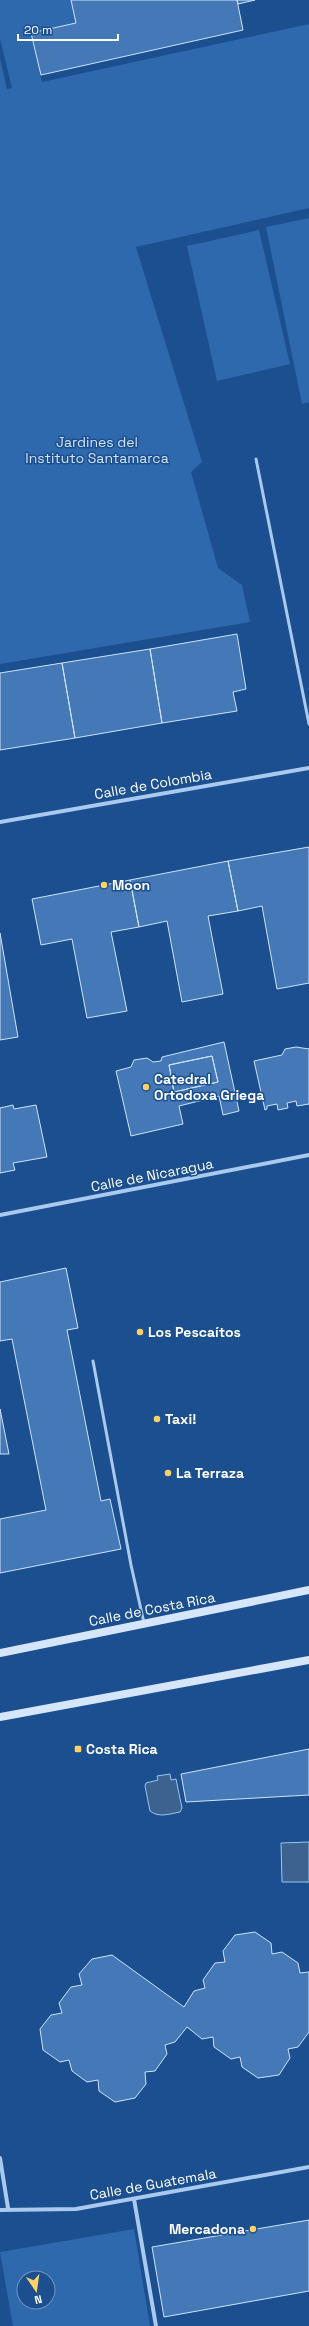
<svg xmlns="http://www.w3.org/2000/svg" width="309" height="2326" viewBox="0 0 309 2326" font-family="'Space Grotesk',sans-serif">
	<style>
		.green { fill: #2e69ad; fill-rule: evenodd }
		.water { fill: #3c6290; stroke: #9cc4f0 }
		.building { fill: #4478b7; stroke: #cfe3fa; fill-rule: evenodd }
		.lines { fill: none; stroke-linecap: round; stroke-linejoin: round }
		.lane { stroke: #a9c9ee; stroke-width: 3 }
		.street { stroke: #a9c9ee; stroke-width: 4 }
		.secondary { stroke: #d6e6fa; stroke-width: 8 }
		.poi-dot { fill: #ffd166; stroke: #1b4f8f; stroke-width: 1.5 }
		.labels { text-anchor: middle; stroke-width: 3; stroke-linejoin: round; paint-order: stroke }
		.park-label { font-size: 14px; fill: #cfe3fa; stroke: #1b4f8f }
		.street-label { font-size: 14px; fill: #fff; stroke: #1b4f8f }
		.poi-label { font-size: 14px; font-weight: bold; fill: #fff; stroke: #1b4f8f; text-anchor: start }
	</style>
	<rect width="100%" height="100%" fill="#1b4f8f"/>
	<path class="green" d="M0 0H71L76 23 32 33 42 82 309 24V208L136 247 202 462 191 472 218 568 242 585 250 622 0 664V58L7 89 12 88 0 39Z
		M309 218V402L302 404 266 227Z
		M259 230 290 364 217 381 187 246Z
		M134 2229 150 2326H13L0 2252ZM24 2278H48V2302H24Z"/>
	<path class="water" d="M170 1774 171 1780 176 1779 182 1808 180 1812C169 1814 159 1818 150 1811L145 1786 146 1783 158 1780 157 1776Z
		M309 1842V1882H282L281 1843Z"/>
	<path class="building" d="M71 0H237L243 30 41 75 31 33 76 23Z
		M237 0H255L238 4Z
		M237 634 246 689 233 692 237 711 162 723 150 649Z
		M150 649 162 723 75 738 62 663Z
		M62 663 75 738 0 750V673Z
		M309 847V983L277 989 262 906 238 911 228 861Z
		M228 861 238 911 208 916 223 994 182 1002 167 921 139 927 130 880Z
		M130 880 139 927 111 932 127 1011 87 1018 72 939 41 945 32 899Z
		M0 933 18 1037 0 1040Z
		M224 1042 239 1111 223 1115 219 1096 179 1106 183 1124 131 1136 116 1071 131 1067 134 1060 147 1058 153 1062 161 1061 162 1057ZM212 1056 218 1082 174 1092 169 1065Z
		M296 1047 309 1049V1104L297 1106 296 1101 287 1103 288 1108 278 1110 277 1104 267 1106V1109L265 1110 254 1061 282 1055 285 1049Z
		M212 1056 218 1082 174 1092 169 1065Z
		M13 1105 14 1109 36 1105 47 1157 13 1163 15 1170 0 1173V1108Z
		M66 1268 78 1328 67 1330 101 1501 110 1499 121 1549 0 1573V1519L46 1510 12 1339 0 1341V1282Z
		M0 1409 9 1454H0Z
		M309 1749V1795L186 1802 181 1774Z
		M255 1932 271 1943 272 1954 282 1952 298 1963 300 1973 309 1972V2032L298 2047 288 2049 290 2058 279 2075 258 2078 242 2067 240 2057 231 2059 214 2047 213 2037 202 2039 187 2027 175 2042 165 2045 167 2054 155 2071 145 2072 146 2084 135 2098 115 2102 99 2091 98 2080 87 2082 72 2071 69 2060 60 2062 43 2050 40 2029 51 2015 62 2013 59 2003 71 1987 82 1985 79 1974 92 1959 112 1955 184 2007 194 1991 205 1988 203 1980 215 1963 225 1962 223 1951 235 1935Z
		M309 2220V2291L164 2317 152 2247Z"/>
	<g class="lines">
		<path class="lane" d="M256 459 309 724
			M93 1361 131 1565 144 1623"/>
		<path class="street" d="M0 822 309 768
			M0 1215 309 1155
			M0 2158 8 2208
			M134 2199 156 2326
			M0 2210 76 2209 309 2167"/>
		<path class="secondary" d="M0 1653 309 1590
			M0 1717 309 1660"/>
	</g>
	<g class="poi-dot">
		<circle cx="104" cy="885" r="4"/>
		<circle cx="146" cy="1087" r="4"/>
		<circle cx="140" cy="1332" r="4"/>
		<circle cx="157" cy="1419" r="4"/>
		<circle cx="168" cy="1473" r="4"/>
		<rect x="74" y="1745" width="8" height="8" rx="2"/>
		<circle cx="253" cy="2229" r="4"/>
	</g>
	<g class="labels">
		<g class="park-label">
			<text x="97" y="447">Jardines del<tspan x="97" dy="16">Instituto Santamarca</tspan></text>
		</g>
		<g class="street-label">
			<text transform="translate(153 784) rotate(-10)" y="5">Calle de Colombia</text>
			<text transform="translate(152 1175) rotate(-11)" y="5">Calle de Nicaragua</text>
			<text transform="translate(152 1609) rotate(-11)" y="5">Calle de Costa Rica</text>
			<text transform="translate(153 2184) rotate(-10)" y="5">Calle de Guatemala</text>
		</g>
		<g class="poi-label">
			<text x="112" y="890">Moon</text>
			<text x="154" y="1084">Catedral<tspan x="154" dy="16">Ortodoxa Griega</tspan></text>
			<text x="148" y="1337">Los Pescaítos</text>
			<text x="165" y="1424">Taxi!</text>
			<text x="176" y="1478">La Terraza</text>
			<text x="86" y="1754">Costa Rica</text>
			<text x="245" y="2234" text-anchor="end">Mercadona</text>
		</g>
	</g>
	<g transform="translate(36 2290) rotate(167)"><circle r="19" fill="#1b4f8f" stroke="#7695bc"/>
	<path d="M0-3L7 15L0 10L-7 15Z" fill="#ffd166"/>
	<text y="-6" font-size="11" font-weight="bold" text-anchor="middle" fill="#ffffff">N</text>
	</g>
	<path d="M18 34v6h100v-6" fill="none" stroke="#ffffff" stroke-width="2"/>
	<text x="24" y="34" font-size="12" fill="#ffffff" stroke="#1b4f8f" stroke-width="3" paint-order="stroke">20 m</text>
</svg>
